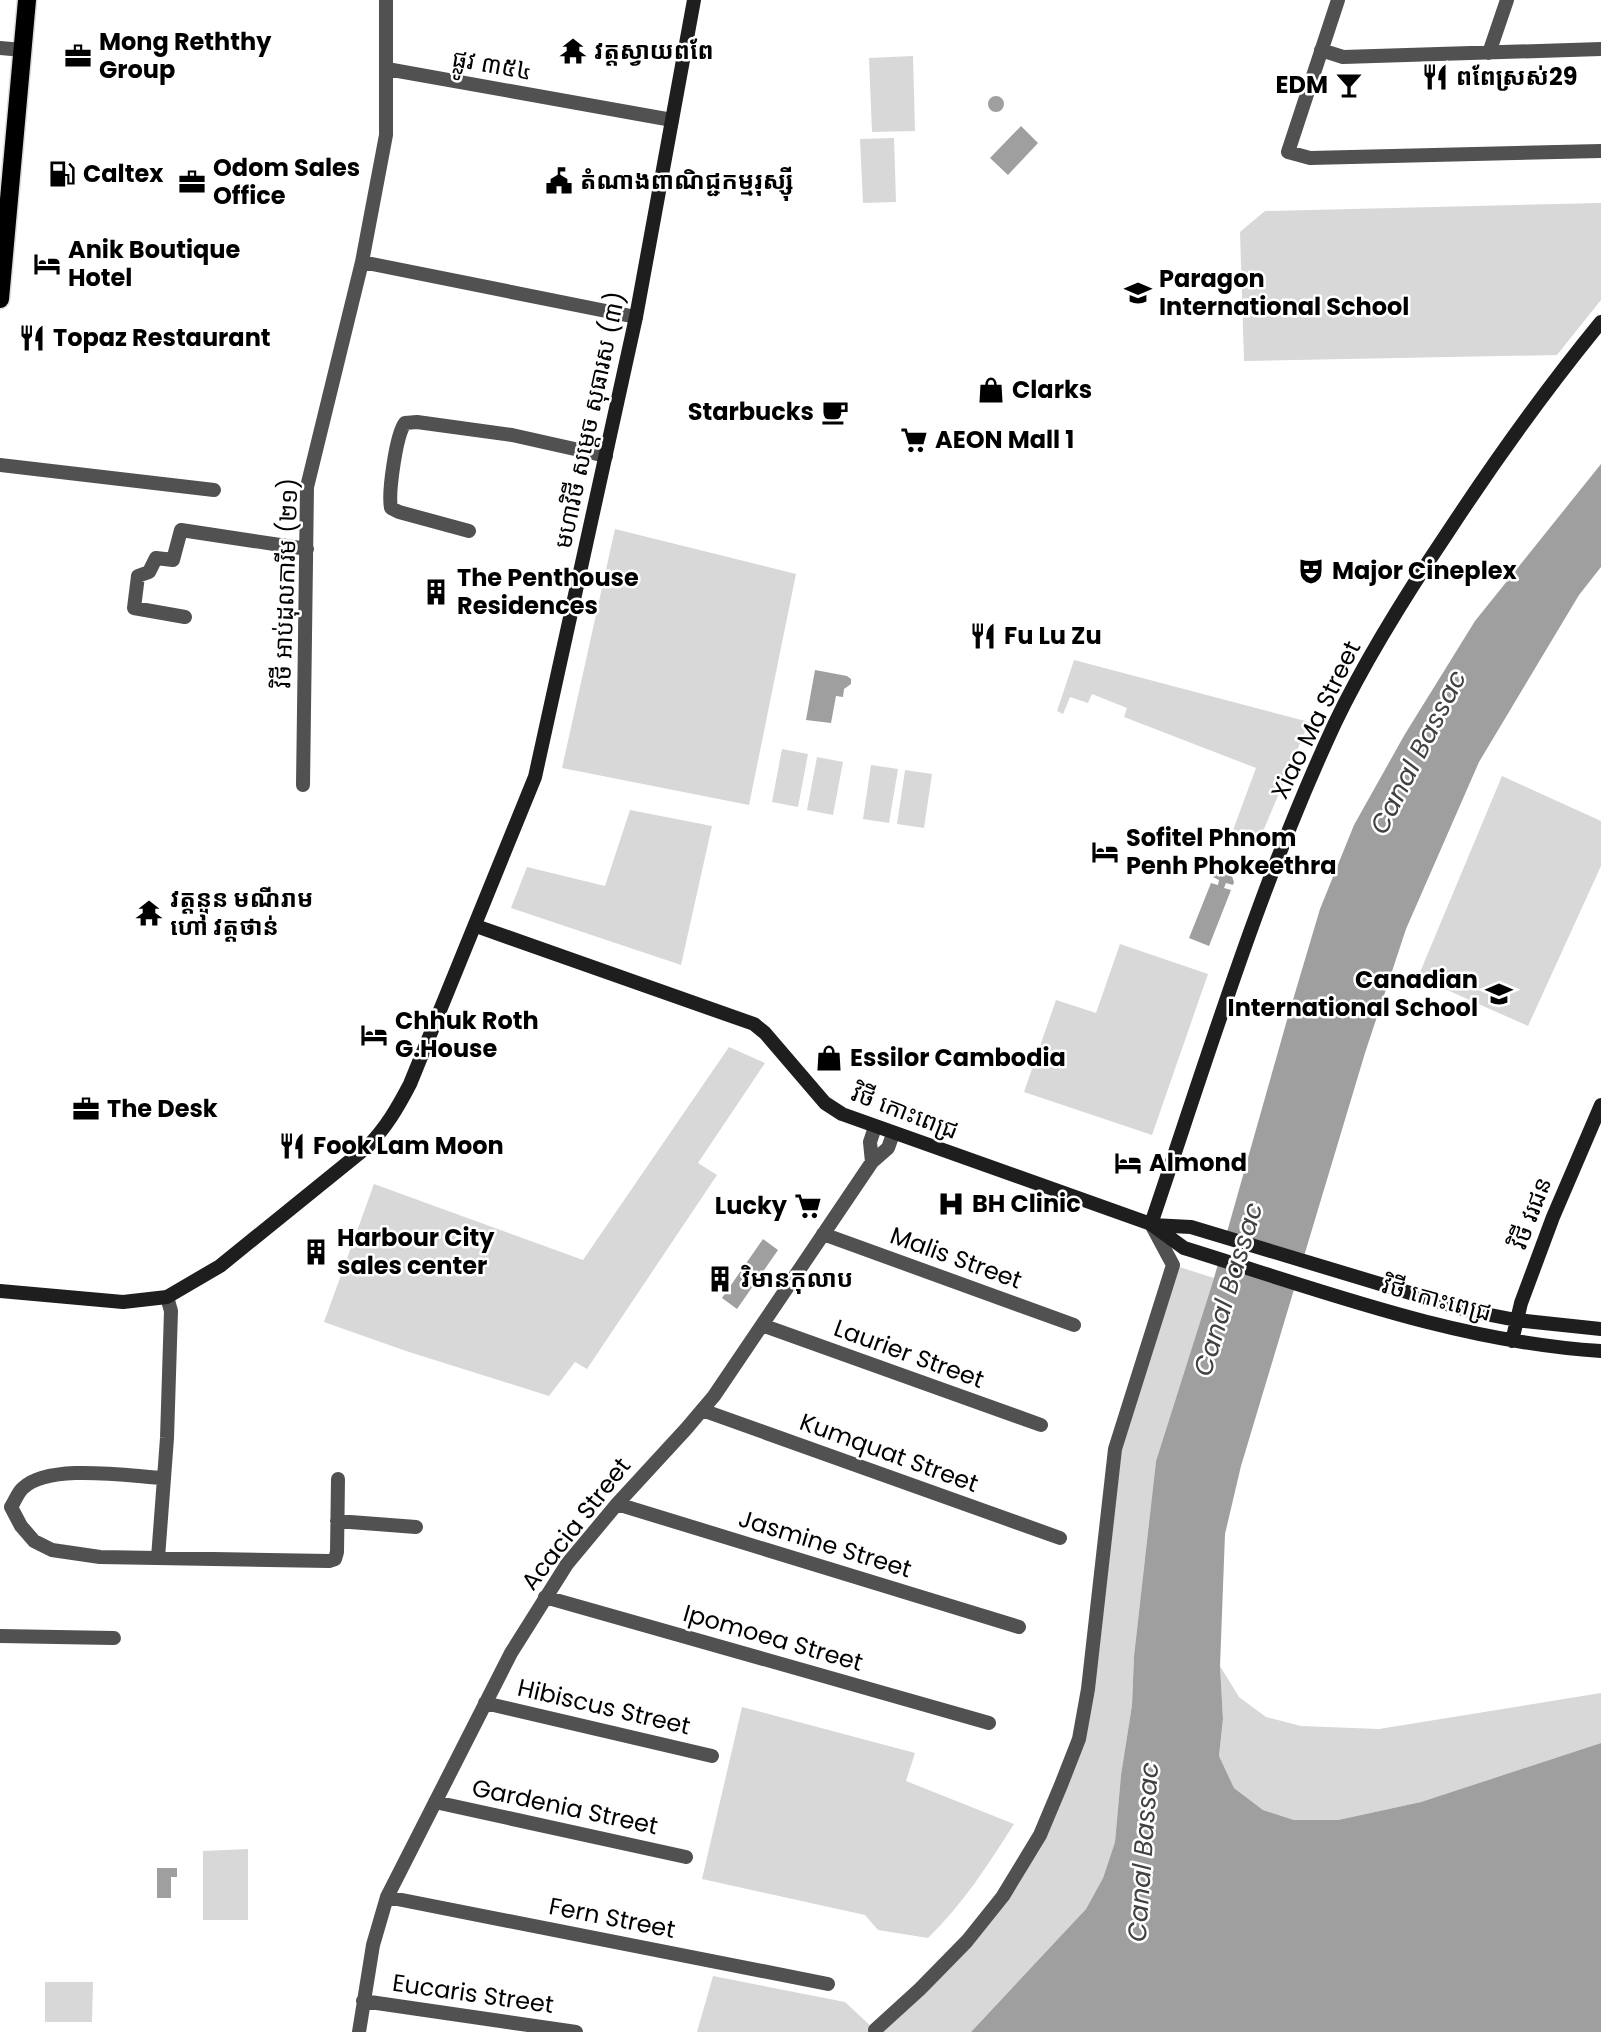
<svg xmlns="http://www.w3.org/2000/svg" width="1601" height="2032" viewBox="0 0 1601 2032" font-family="Poppins,'Noto Sans Khmer',sans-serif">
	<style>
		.green { fill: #d8d8d8 }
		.water { fill: #9f9f9f }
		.pier { fill: #fff }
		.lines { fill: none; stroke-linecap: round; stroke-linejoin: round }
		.primary-casing { stroke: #dbdbdb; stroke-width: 21 }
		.street { stroke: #515151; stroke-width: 14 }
		.secondary { stroke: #1e1e1e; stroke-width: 14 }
		.primary { stroke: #000; stroke-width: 18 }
		.labels { text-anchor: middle; stroke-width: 5; stroke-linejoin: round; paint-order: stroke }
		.poi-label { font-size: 24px; font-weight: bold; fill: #000; stroke: #fff; text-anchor: start }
		.street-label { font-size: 24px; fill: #000; stroke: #fff }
		.water-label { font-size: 26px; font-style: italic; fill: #404040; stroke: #fff }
	</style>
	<rect width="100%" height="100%" fill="#fff"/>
	<path class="green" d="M913 56 915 131 872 132 869 58Z
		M894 138 896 202 863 203 860 139Z
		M1601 203V300L1557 355 1244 361 1240 232 1265 211Z
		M615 529 796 574 749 805 562 768Z
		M1074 660 1309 722 1256 848 1230 838 1256 768 1124 717 1127 708 1092 694 1088 703 1070 697 1063 714 1057 711Z
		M782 749 808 754 798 807 772 802Z
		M817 757 843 762 833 815 807 810Z
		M871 765 898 769 889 823 863 819Z
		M905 770 932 774 924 828 897 824Z
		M1502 776 1601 821V866L1528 1026 1418 977Z
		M630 810 712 826 681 965 511 908 527 867 605 886Z
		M1120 944 1208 974 1152 1135 1024 1092 1056 1000 1096 1013Z
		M729 1047 765 1063 698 1163 717 1175 587 1369 575 1362 549 1396 406 1351 324 1322 374 1184 583 1260Z
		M1173 1265 1214 1278 1156 1461 1134 1656 1132 1705 1121 1775 1115 1842 1103 1878 1086 1909 971 2032H697L713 1976 845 2002 875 2030 967 1941 1040 1835 1079 1739 1115 1449Z
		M1220 1666 1239 1697 1266 1717 1301 1726 1379 1729 1601 1693V1743L1421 1802 1338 1820H1294L1263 1810 1234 1788 1219 1756 1223 1719Z
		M742 1707 915 1753 906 1781 1014 1824C988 1865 963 1904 928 1938L878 1930 865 1915 702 1879Z
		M248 1849V1920H203V1851Z
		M45 1982H93L92 2022H45Z"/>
	<path class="water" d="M988 104a8 8 0 1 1 16 0a8 8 0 1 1-16 0Z
		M1021 126 1038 143 1008 175 990 158Z
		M1601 464V567L1579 595 1479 762 1406 929 1365 1053 1241 1466 1225 1534 1220 1666 1223 1719 1219 1756 1234 1788 1263 1810 1294 1820H1338L1421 1802 1601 1743V2032H971L1086 1909 1103 1878 1115 1842 1121 1775 1132 1705 1134 1656 1156 1461 1214 1278 1287 1020 1320 909 1354 825 1405 734 1475 621Z
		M815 670 847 676 851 679V684L844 689 843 697 836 696 831 723 806 720Z
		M1220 870 1230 871 1234 882 1233 885 1226 883 1224 888 1231 890 1209 946 1189 938 1211 883 1218 885 1219 880 1213 877Z
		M763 1239 778 1250 737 1309 722 1298Z
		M157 1868H177V1877H171V1898H157Z"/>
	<path class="pier" d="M1224 1230 1308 1255 1298 1290 1214 1264Z"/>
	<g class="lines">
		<g class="primary-casing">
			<path id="primary" d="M0 299 27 0"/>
		</g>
		<path class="street" d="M386 0V135L362 262 636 317
			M1338 0 1288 152 1310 158 1601 151
			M0 48 23 50
			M1321 50 1343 57 1601 49
			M1489 53 1507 0
			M387 69 672 120
			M0 465 214 490
			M469 531 399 512 391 508C388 493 396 435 405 423L417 422 512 435 606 456
			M185 617 134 608 138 576 149 572 156 558 173 560 181 530 307 549
			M303 785 307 487 362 262
			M872 1162 870 1142 875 1127
			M823 1234 1074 1325
			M762 1325 1041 1425
			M702 1410 1060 1538
			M617 1504 1019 1627
			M11 1507 21 1526 34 1541 52 1550 100 1557 329 1561 335 1559 337 1552 338 1479
			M11 1507C15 1501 18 1492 23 1488 49 1463 128 1476 164 1478L167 1438 171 1311 167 1297
			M337 1521 416 1527
			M158 1558 164 1478
			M545 1597 989 1723
			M0 1636 114 1638
			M485 1703 712 1756
			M435 1802 686 1857
			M387 1897 828 1984
			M363 2001 576 2032
			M875 2030 920 1989 967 1941 1003 1896 1040 1835 1061 1785 1079 1739 1088 1689 1115 1449 1173 1265 1151 1224
			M359 2032 373 1945 387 1897 511 1653 567 1564 617 1504 686 1429 714 1396 872 1162 888 1148 893 1134"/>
		<path class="secondary" d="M476 926 754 1024 765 1033 825 1103 842 1114 1151 1224 1184 1248C1320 1290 1457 1342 1601 1351
			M1151 1224C1208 1056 1260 884 1335 723 1367 656 1407 593 1448 532 1496 459 1546 389 1601 322
			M1152 1225 1191 1227 1470 1311 1516 1320 1601 1329
			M0 1291 123 1302 167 1297 220 1266 367 1147C386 1128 398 1107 410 1084L535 777 636 317 694 0
			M1512 1341 1521 1303 1553 1217 1601 1105"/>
		<use href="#primary" class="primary"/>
	</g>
	<defs>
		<g id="temple-bare" transform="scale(2.1)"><path d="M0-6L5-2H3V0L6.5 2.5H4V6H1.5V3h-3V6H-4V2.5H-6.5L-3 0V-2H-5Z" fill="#000" stroke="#fff" stroke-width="2.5" paint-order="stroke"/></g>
		<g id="office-bare" transform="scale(2.1)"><path d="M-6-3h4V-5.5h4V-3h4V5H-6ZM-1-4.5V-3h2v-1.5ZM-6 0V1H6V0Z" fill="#000" stroke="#fff" stroke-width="2.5" paint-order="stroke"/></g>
		<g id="restaurant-bare" transform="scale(2.1)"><path d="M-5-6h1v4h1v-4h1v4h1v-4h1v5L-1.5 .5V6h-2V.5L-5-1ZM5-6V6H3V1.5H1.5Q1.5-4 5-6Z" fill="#000" stroke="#fff" stroke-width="2.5" paint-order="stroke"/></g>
		<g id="bar-bare" transform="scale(2.1)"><path d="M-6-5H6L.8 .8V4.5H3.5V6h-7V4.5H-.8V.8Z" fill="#000" stroke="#fff" stroke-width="2.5" paint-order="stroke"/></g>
		<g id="fuel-bare" transform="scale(2.1)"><path d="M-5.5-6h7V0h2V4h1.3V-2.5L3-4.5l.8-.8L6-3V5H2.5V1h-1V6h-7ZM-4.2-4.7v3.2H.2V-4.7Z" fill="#000" stroke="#fff" stroke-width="2.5" paint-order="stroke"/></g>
		<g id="civic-bare" transform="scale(2.1)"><path d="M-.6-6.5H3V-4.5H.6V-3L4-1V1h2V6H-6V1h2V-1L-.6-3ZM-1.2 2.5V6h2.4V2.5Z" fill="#000" stroke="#fff" stroke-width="2.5" paint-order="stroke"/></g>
		<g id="hotel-bare" transform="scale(2.1)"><path d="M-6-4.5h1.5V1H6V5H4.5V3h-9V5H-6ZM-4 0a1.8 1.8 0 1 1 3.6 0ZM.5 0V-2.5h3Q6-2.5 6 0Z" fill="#000" stroke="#fff" stroke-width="2.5" paint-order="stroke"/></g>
		<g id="school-bare" transform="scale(2.1)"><path d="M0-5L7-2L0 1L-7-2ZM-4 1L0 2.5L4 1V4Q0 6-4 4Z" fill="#000" stroke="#fff" stroke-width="2.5" paint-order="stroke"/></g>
		<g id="shop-bare" transform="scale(2.1)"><path d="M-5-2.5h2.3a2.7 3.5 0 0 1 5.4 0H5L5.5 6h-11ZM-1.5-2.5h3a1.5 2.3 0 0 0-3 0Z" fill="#000" stroke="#fff" stroke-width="2.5" paint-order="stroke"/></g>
		<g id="cafe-bare" transform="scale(2.1)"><path d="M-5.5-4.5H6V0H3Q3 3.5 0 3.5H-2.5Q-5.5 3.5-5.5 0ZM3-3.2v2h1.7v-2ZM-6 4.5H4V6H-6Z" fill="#000" stroke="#fff" stroke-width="2.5" paint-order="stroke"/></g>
		<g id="supermarket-bare" transform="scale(2.1)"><path d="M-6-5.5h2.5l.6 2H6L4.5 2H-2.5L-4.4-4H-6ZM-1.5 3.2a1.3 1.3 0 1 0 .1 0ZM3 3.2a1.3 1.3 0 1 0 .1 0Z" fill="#000" stroke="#fff" stroke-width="2.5" paint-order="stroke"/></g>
		<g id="theatre-bare" transform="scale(2.1)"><path d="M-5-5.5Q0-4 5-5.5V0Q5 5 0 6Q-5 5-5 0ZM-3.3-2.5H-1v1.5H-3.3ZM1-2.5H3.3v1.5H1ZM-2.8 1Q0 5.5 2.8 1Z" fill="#000" stroke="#fff" stroke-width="2.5" paint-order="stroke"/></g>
		<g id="building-bare" transform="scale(2.1)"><path d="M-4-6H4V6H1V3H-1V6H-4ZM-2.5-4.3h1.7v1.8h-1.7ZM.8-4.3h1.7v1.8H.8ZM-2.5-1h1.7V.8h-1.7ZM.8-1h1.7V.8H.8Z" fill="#000" stroke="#fff" stroke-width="2.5" paint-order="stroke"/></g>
		<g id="hospital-bare" transform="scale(2.1)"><path d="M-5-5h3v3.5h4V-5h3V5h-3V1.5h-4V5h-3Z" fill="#000" stroke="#fff" stroke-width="2.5" paint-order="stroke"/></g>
	</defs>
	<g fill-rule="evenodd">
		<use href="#temple-bare" x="573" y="51"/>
		<use href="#office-bare" x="78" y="56"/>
		<use href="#restaurant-bare" x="1435" y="77"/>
		<use href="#bar-bare" x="1349" y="85"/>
		<use href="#fuel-bare" x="62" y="174"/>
		<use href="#civic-bare" x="559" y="181"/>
		<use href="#office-bare" x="192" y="182"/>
		<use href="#hotel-bare" x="47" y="264"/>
		<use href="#school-bare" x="1138" y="293"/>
		<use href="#restaurant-bare" x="32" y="338"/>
		<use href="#shop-bare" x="991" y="390"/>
		<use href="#cafe-bare" x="835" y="412"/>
		<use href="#supermarket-bare" x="914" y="440"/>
		<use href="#theatre-bare" x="1311" y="571"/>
		<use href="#building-bare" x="436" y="592"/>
		<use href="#restaurant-bare" x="983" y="636"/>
		<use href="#hotel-bare" x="1105" y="852"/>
		<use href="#temple-bare" x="149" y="913"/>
		<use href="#school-bare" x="1499" y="994"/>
		<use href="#hotel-bare" x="374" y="1035"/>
		<use href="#shop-bare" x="829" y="1058"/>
		<use href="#office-bare" x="86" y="1109"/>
		<use href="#restaurant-bare" x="292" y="1146"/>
		<use href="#hotel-bare" x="1128" y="1163"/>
		<use href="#hospital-bare" x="951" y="1204"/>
		<use href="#supermarket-bare" x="808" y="1206"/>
		<use href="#building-bare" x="316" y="1252"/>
		<use href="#building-bare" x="720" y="1279"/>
	</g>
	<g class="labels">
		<g class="poi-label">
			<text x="99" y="50">Mong Reththy<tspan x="99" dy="28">Group</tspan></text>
			<text x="594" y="59">វត្តស្វាយពពែ</text>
			<text x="1456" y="85">ពពែស្រស់29</text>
			<text x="1328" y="93" text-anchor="end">EDM</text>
			<text x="213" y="176">Odom Sales<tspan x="213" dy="28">Office</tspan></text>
			<text x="83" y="182">Caltex</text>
			<text x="580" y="189">តំណាងពាណិជ្ជកម្មរុស្ស៊ី</text>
			<text x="68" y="258">Anik Boutique<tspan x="68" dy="28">Hotel</tspan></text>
			<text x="1159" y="287">Paragon<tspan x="1159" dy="28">International School</tspan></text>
			<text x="53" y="346">Topaz Restaurant</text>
			<text x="1012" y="398">Clarks</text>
			<text x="814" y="420" text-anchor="end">Starbucks</text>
			<text x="935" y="448">AEON Mall 1</text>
			<text x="1332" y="579">Major Cineplex</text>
			<text x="457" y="586">The Penthouse<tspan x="457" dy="28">Residences</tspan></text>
			<text x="1004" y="644">Fu Lu Zu</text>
			<text x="1126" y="846">Sofitel Phnom<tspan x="1126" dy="28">Penh Phokeethra</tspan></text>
			<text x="170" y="907">វត្តនួន មណីរាម<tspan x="170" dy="28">ហៅ វត្តថាន់</tspan></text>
			<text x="1478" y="988" text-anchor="end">Canadian<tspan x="1478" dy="28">International School</tspan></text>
			<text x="395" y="1029">Chhuk Roth<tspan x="395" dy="28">G.House</tspan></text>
			<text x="850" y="1066">Essilor Cambodia</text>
			<text x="107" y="1117">The Desk</text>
			<text x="313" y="1154">Fook Lam Moon</text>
			<text x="1149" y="1171">Almond</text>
			<text x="972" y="1212">BH Clinic</text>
			<text x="787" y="1214" text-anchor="end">Lucky</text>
			<text x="337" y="1246">Harbour City<tspan x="337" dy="28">sales center</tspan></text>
			<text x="741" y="1287">វិមានកុលាប</text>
		</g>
		<g class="street-label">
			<text transform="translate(492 65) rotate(10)" y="8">ផ្លូវ ៣៥៤</text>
			<text transform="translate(590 420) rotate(-78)" y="8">មហាវិថី សម្តេច សុធារស (៣)</text>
			<text transform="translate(286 583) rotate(-88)" y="8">វិថី អាប់ដុលការីម (២១)</text>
			<text transform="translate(1316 720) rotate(-64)" y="8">Xiao Ma Street</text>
			<text transform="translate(905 1112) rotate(21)" y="8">វិថី កោះពេជ្រ</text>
			<text transform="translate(1531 1213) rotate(-69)" y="8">វិថី វរជន</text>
			<text transform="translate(956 1258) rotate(20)" y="8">Malis Street</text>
			<text transform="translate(1437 1299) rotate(15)" y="8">វិថី កោះពេជ្រ</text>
			<text transform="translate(909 1354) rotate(20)" y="8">Laurier Street</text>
			<text transform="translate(889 1453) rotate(20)" y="8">Kumquat Street</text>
			<text transform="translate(576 1524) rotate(-52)" y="8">Acacia Street</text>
			<text transform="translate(825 1544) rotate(17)" y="8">Jasmine Street</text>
			<text transform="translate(773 1638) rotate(16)" y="8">Ipomoea Street</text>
			<text transform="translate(604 1707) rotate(13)" y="8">Hibiscus Street</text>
			<text transform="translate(565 1807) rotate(12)" y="8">Gardenia Street</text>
			<text transform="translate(612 1918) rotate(11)" y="8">Fern Street</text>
			<text transform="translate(473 1994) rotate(8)" y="8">Eucaris Street</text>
		</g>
		<g class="water-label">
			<text transform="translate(1418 752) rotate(-63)" y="9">Canal Bassac</text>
			<text transform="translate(1228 1289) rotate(-73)" y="9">Canal Bassac</text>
			<text transform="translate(1143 1852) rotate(-86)" y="9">Canal Bassac</text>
		</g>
	</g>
</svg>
